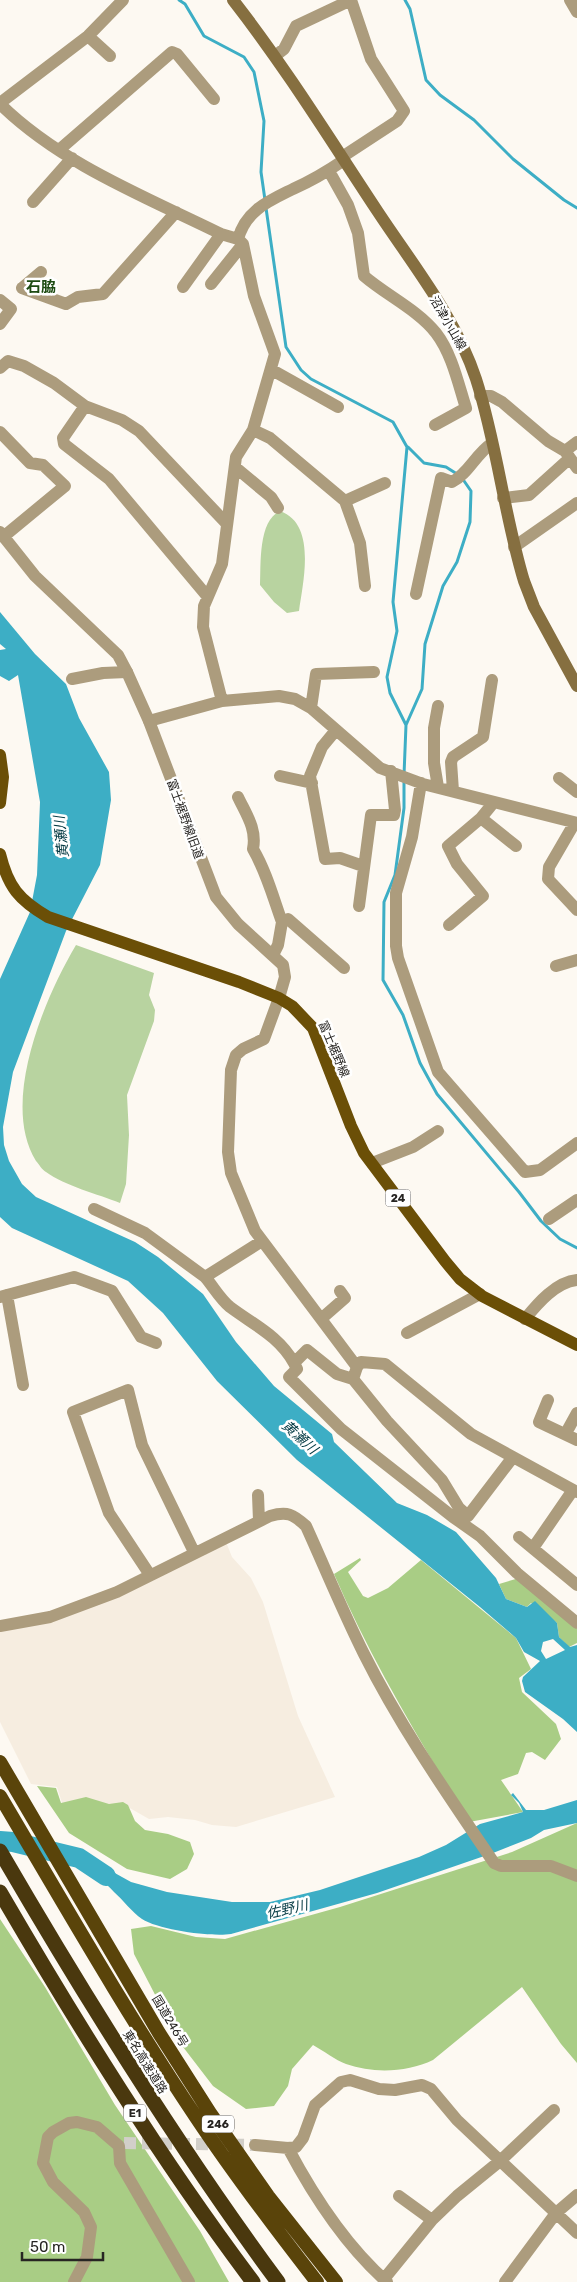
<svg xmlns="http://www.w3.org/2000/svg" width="577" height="2282" viewBox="0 0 577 2282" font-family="Rubik,'Noto Sans JP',sans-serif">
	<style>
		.built { fill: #f6ede0 }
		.green { fill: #b8d3a0 }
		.forest { fill: #a9cd85 }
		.water { fill: #3daec5; fill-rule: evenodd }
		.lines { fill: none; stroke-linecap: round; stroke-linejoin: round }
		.stream { stroke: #3daec5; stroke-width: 3 }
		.river { stroke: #3daec5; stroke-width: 20 }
		.minor-tunnel { stroke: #d2cfc9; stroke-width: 12; stroke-dasharray: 12 6; stroke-linecap: butt }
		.minor { stroke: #ac9c7d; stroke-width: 12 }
		.tertiary { stroke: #ac9c7d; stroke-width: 12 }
		.secondary { stroke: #866f40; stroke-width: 12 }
		.primary { stroke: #6b4f07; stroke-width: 12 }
		.trunk { stroke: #5a440a; stroke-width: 14 }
		.motorway { stroke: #4a380e; stroke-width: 15 }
		.labels { text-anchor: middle; stroke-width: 5; stroke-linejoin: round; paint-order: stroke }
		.shield { fill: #fff; stroke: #686665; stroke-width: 1 }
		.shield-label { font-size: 11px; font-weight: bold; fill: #272523 }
		.street-label { font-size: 12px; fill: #272523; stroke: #fff }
		.water-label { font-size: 14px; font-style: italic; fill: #013740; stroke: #fff }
		.quarter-label { font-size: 15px; font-weight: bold; fill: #1d4b12; stroke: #fff }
	</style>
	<rect width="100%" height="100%" fill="#fdf9f2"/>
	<path class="built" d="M226 1542 232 1557 251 1578 263 1602 298 1716 335 1797 236 1827 212 1825 195 1820 168 1817 149 1819 128 1807 84 1808 62 1803 57 1787 31 1784 0 1722V1629L14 1627Z"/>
	<path class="green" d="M280 511C317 524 303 582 299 611L287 613 274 602 260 585C261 564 258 521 280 511Z
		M76 945 154 973 149 995 155 1010 154 1021 127 1095 129 1135 126 1184 120 1203C98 1194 65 1186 46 1172 42 1170 39 1164 36 1161 0 1103 44 999 76 945Z"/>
	<path class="forest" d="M360 1558 361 1560 348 1572 363 1596 368 1598 388 1588 421 1560 516 1638 531 1669 519 1678 522 1692 556 1724 561 1739 545 1760 532 1752 526 1753 518 1774 501 1780 523 1812 469 1822C420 1741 371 1660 334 1574Z
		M519 1578 577 1629V1643L569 1647 559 1637 557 1623 531 1603 527 1607 506 1599 499 1584Z
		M37 1786 56 1788 61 1803 86 1797 109 1804 123 1802 128 1805 135 1821 145 1830 168 1834 190 1842 194 1854 187 1869 170 1879 127 1869 69 1833Z
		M577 1823V2063L561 2044 522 1987 433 2060C408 2072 374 2074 346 2064 335 2060 324 2051 313 2045L292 2069 288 2086 274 2106 246 2109 213 2086 180 2043 134 1954 131 1929 151 1926 196 1937 225 1939 340 1907 512 1852Z
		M0 1919 45 1987 115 2105 200 2231 229 2282H0Z"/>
	<path class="water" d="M0 612 35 654 66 684 79 718 109 772 111 800 100 865 66 931 13 1072 3 1127 4 1145 9 1161 22 1184 36 1197 135 1242 158 1257 203 1294 236 1342 274 1386 332 1434 334 1442 397 1503 427 1515 456 1532 496 1578 506 1599 527 1607 535 1601 557 1623 559 1637 570 1647 577 1645V1732L563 1719 525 1692 522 1681 523 1677 540 1661 524 1652 516 1638 480 1607 297 1460 217 1381 163 1313 128 1281 12 1228 0 1217V979L30 912 37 875 40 802 18 675 9 681 0 676V650L6 649 0 644ZM553 1639 565 1650 546 1659 541 1651 543 1642Z
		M513 1793 526 1810H544L577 1800V1823L544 1830 531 1838 493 1853 377 1893 231 1934C211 1937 159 1930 142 1919 132 1912 123 1900 114 1892 105 1882 93 1874 82 1865L86 1857 131 1882 167 1892 232 1902H270L320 1890 419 1857 446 1845 480 1824 523 1812 519 1803 511 1795Z"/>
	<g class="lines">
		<path class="stream" d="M179 0 185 4 204 36 244 57 254 72 264 121 261 172 265 200
			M405 0 410 9 426 80 440 95 474 120 513 159 564 200 577 208
			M266 208 286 347 301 370 311 379 393 422 407 447 393 602 397 631 387 677 390 693 406 725 404 775
			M408 447 424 463 446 467 457 474
			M406 725 422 689 425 644 443 586 457 562 470 522 471 491 462 478
			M404 781V808L395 875 384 902 383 980 403 1015 420 1063 437 1094 519 1192 541 1221 560 1239 577 1248"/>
		<path class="river" d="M0 1841 13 1842 79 1858 106 1876"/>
		<path class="minor-tunnel" d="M124 2143 255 2145"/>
		<path class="minor" d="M570 0 577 12
			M88 36 110 56
			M275 56 284 49 296 26 351 0
			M0 103 88 36 123 0
			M0 104C61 164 146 197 221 234L238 239
			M59 150 172 52 177 54 214 99
			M342 157 397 121 404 111 371 59 351 0
			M329 171 348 205 358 233 364 276C386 295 418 310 436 333 452 354 458 383 466 408L435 425
			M33 202 72 158
			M211 284 243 244
			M183 287 221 234
			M22 288 66 304 78 297 103 294 176 212
			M22 288 41 272
			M0 300 11 309 0 324
			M0 368 8 361 24 366 54 383 85 406 122 420 139 431 226 523
			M272 370 338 407
			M480 396H491L502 402 548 441 565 451 577 468
			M85 406 63 438 64 444 109 479 207 596
			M253 430 270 438 345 501 360 543 365 586
			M0 432 30 463 43 465 65 486 3 537
			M565 451 577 442
			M235 467 271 497 278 508
			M503 498 529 495 570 458
			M345 501 385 483
			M0 532 35 576 118 655 127 672 103 673 72 679
			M514 547 577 503
			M416 594 441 478 452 482C468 474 476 454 491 444
			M222 701 203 627 204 606 222 564 236 457 253 430 275 354 254 296 243 244 238 239C246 210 269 201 293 189 311 181 328 171 344 160
			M438 706 434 728V763L438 787
			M311 708 316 674 374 672
			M149 721 222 701 279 696 295 699 311 708 380 768 423 784 577 823
			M336 730 322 747 310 776 325 859 340 858 363 866
			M280 776 312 783
			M559 778 577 792
			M421 783 412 837 396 893V946L398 958 438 1072 525 1172 540 1170 577 1143
			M453 791 451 762 453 757 483 737 492 680
			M238 797C246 814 257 829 253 849 266 871 273 897 282 922
			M481 818 516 846
			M574 824 549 867 548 879 577 910
			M359 906 371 815H394L395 810 391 771
			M449 925 483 896 457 864 448 846 481 818 494 802
			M273 955 278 945 282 922 288 919 344 968
			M556 966 577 960
			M279 998 264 1039 243 1049 236 1055 231 1070 228 1152 231 1173 255 1231 357 1367
			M372 1163 413 1147 438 1131
			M94 1209 145 1233 205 1277
			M549 1219 577 1200
			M262 1241 205 1277C213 1286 220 1299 230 1307 254 1325 279 1336 294 1363
			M7 1295 23 1385
			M0 1297 74 1277 112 1291 141 1337 156 1343
			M321 1319 345 1298 340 1291
			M525 1319C538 1303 556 1282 577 1280
			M407 1333 480 1294
			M353 1379 337 1374 307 1350 294 1363 297 1369 289 1377 341 1429 453 1517 480 1536 517 1573 577 1623
			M548 1400 539 1422 577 1440
			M566 1433 577 1413
			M513 1457 468 1516 459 1508 442 1480 387 1421 353 1379 357 1367 361 1362 385 1364 471 1434 577 1492
			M258 1495 259 1521
			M519 1537 577 1585
			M533 1548 573 1490
			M150 1575 109 1513 73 1412 128 1390 142 1445 194 1552
			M0 1626 50 1617 117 1592 270 1516C287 1511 293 1514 306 1526 325 1568 343 1612 364 1654 401 1728 448 1795 494 1863L501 1866H551L577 1876
			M255 2145 288 2148 296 2147 303 2138 315 2105 341 2082 350 2080 379 2089 395 2090 422 2085 431 2089 457 2120 577 2233
			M288 2148C314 2197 345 2245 387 2282
			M399 2196 432 2220
			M384 2279 432 2220 457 2196 500 2161 554 2110
			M74 2282 87 2257 91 2227 84 2212 53 2182 43 2163 48 2137 53 2132 69 2123 77 2122 97 2127 119 2146 120 2163 189 2282
			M505 2282 556 2213 577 2195"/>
		<path class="tertiary" d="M127 672 149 721 216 897 238 924 283 965 285 977 279 998"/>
		<path class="secondary" d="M233 0C286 68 331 141 378 212 413 265 456 318 476 379 497 444 504 515 524 581L534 607 577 686"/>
		<path class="primary" d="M0 755 3 777 0 803
			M0 854C8 887 19 900 48 917L239 982 279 998 292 1006 313 1028 351 1126 364 1153 445 1261 460 1279 482 1296 577 1345"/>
		<path class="trunk" d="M0 1762 159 2033 210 2113 268 2196 336 2282
			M0 1796C64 1904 126 2013 196 2117 234 2174 275 2228 317 2282"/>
		<path class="motorway" d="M0 1851C86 1999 176 2144 278 2282
			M0 1892C78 2026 160 2158 253 2282"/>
	</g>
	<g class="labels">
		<g class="shield">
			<rect x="385.5" y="1189.5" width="25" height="17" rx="4"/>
			<rect x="124" y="2104.5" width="22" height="17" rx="4"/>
			<rect x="202" y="2115.5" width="32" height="17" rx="4"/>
		</g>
		<g class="shield-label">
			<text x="398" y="1202">24</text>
			<text x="135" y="2117">E1</text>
			<text x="218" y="2128">246</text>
		</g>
		<g class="street-label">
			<text transform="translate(448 323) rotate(60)" y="4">沼津小山線</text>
			<text transform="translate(185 819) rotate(70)" y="4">富士裾野線旧道</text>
			<text transform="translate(334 1049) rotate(67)" y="4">富士裾野線</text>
			<text transform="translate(170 2021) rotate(59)" y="4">国道246号</text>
			<text transform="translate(145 2062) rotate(58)" y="4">東名高速道路</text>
		</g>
		<g class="water-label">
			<text transform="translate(61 837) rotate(-96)" y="5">黄瀬川</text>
			<text transform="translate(300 1437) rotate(42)" y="5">黄瀬川</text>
			<text transform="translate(287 1909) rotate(-13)" y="5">佐野川</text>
		</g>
		<g class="quarter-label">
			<text x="41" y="292">石脇</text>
		</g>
	</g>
	<path d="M22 2252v8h81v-8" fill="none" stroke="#272523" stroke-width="2.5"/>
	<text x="30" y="2252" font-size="15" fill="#272523" stroke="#ffffff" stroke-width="4" paint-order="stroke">50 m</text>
</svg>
